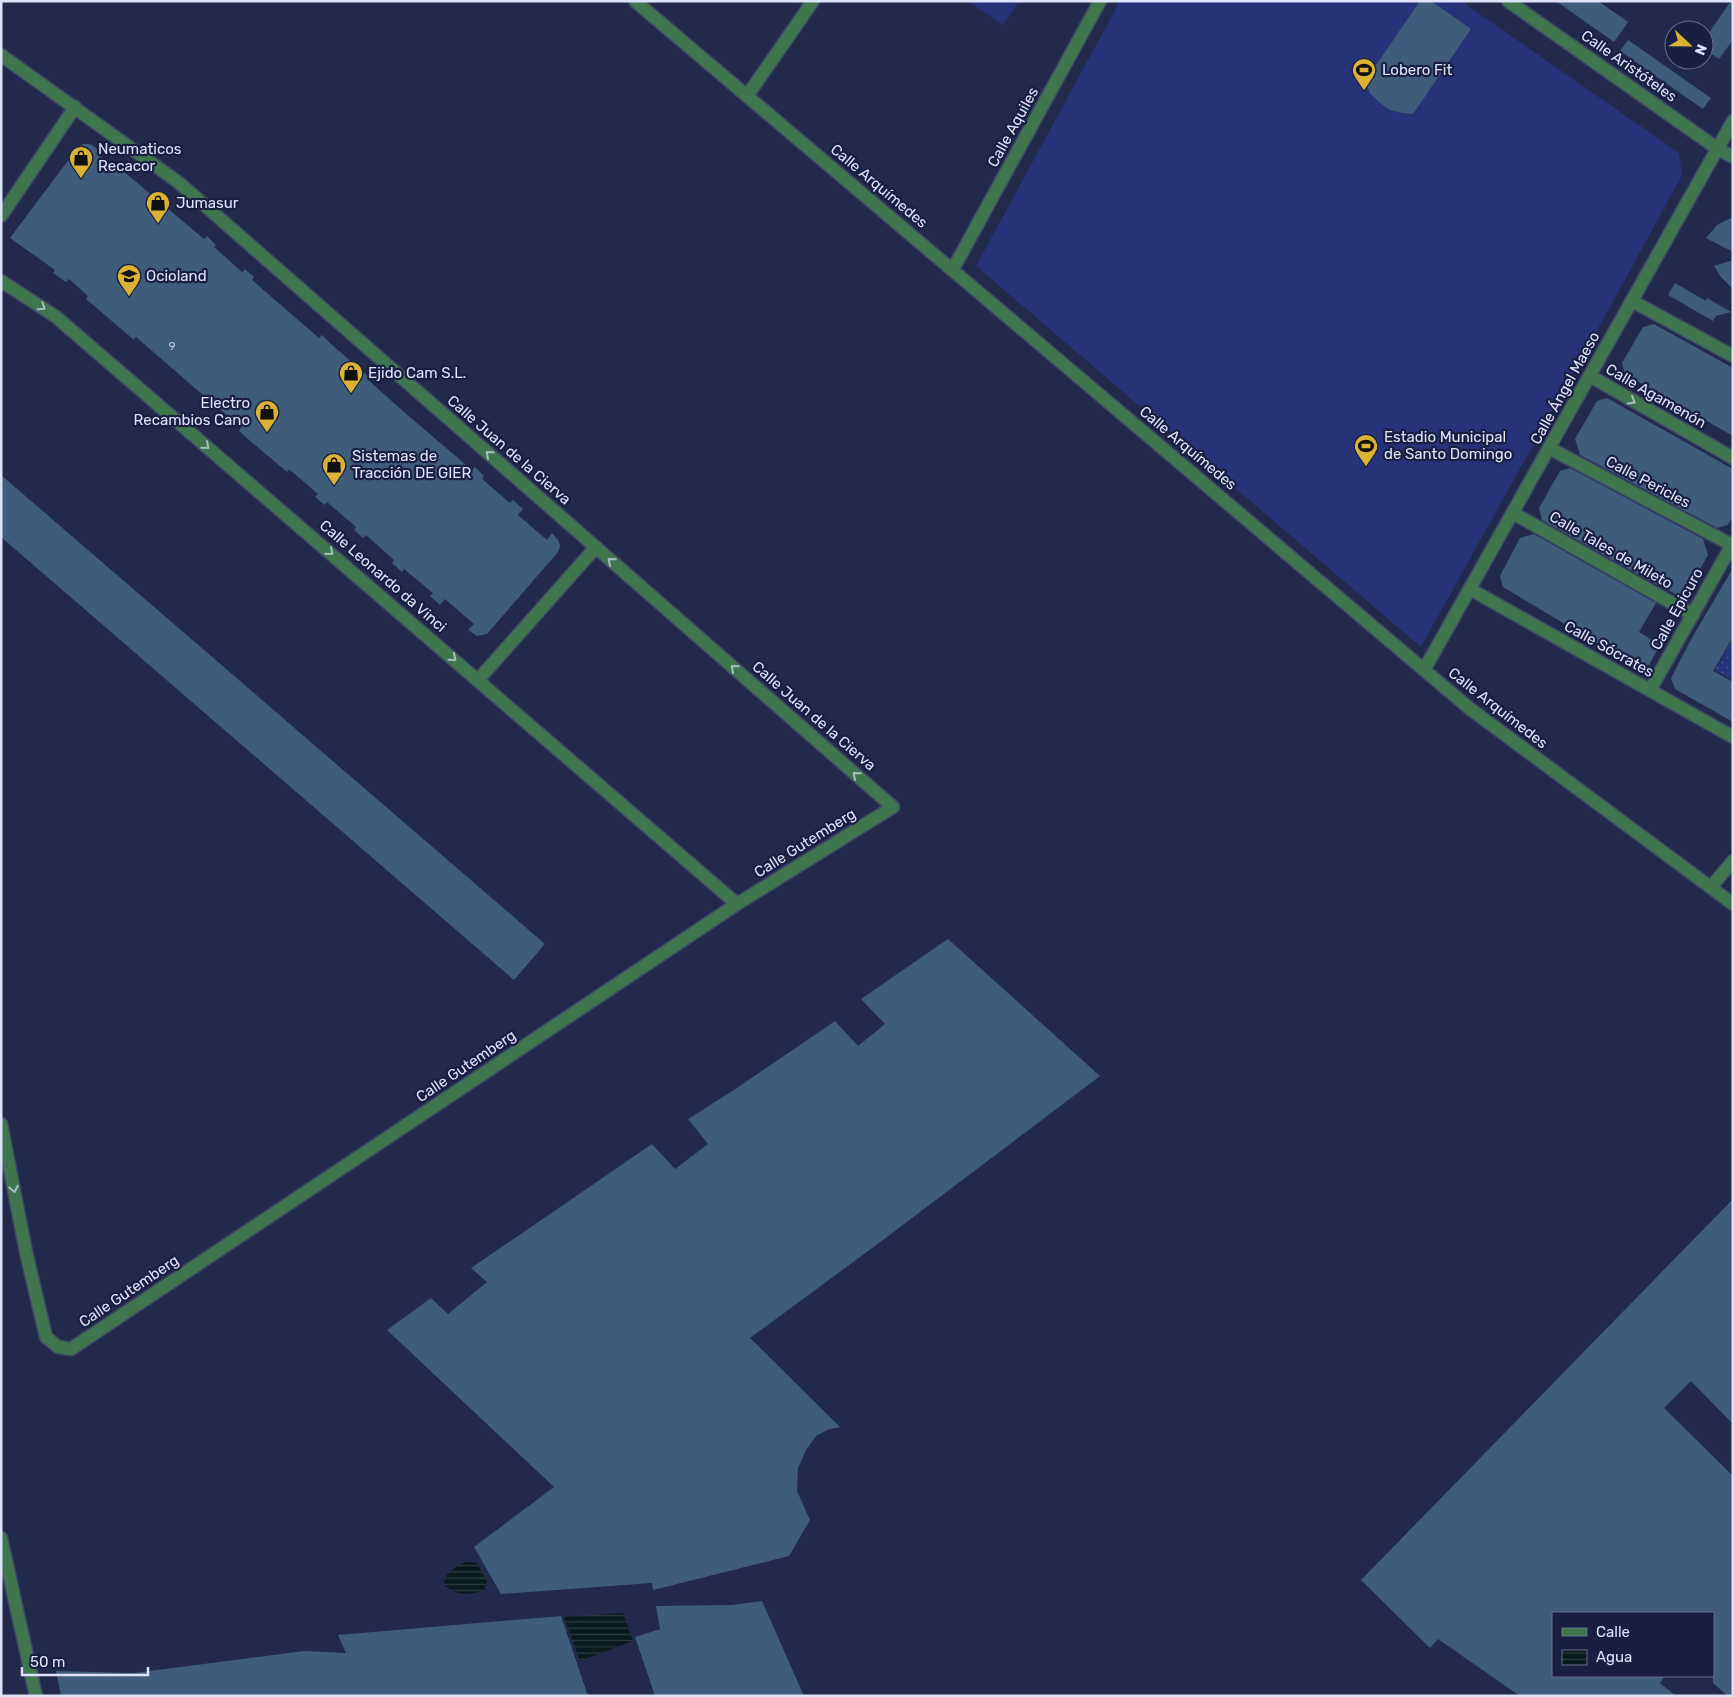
<svg xmlns="http://www.w3.org/2000/svg" width="1734" height="1697" viewBox="0 0 1734 1697" font-family="Rubik,sans-serif">
	<style>
		.grass { fill: url(#grass-dots) }
		.garden { fill: #263379 }
		.water { fill: url(#water-rules) }
		.building { fill: #3f5c7b }
		.lines { fill: none; stroke-linecap: round; stroke-linejoin: round }
		.minor-casing { stroke: #3f4867; stroke-width: 15 }
		.tertiary-casing { stroke: #3f4867; stroke-width: 15 }
		.minor { stroke: #3f764e; stroke-width: 12 }
		.tertiary { stroke: #3f764e; stroke-width: 12 }
		.oneway { stroke: #a6bebe }
		.labels { text-anchor: middle; stroke-width: 4.5; stroke-linejoin: round; paint-order: stroke }
		.number-label { font-size: 12px; fill: #b6c2da }
		.street-label { font-size: 15px; fill: #dde4fa; stroke: #181f40 }
		.poi-label { font-size: 15px; fill: #dde4fa; stroke: #181f40; text-anchor: start }
	</style>
	<defs>
		<pattern id="grass-dots" width="8" height="8" patternUnits="userSpaceOnUse" patternTransform="scale(1.25)"><rect width="8" height="8" fill="#263379"/><path d="M2 2h.1M6 6h.1" fill="none" stroke="#45508d" stroke-width="1.8" stroke-linecap="round"/></pattern>
		<pattern id="water-rules" width="6" height="5" patternUnits="userSpaceOnUse" patternTransform="scale(1.25)"><rect width="6" height="5" fill="#071b1f"/><path d="M0 2.5h6" fill="none" stroke="#2b3c40"/></pattern>
	</defs>
	<rect width="100%" height="100%" fill="#212a4b"/>
	<path class="grass" d="M1733 638V680L1715 670Z"/>
	<path class="garden" d="M968 1H1019L1003 25Z
		M1120 1H1461L1679 153 1682 175 1621 287 1421 647 976 266Z"/>
	<path class="water" d="M466 1562 477 1563 487 1581 484 1590C472 1596 449 1596 444 1582 447 1571 456 1566 466 1562Z
		M623 1613 633 1641 580 1661 564 1617Z"/>
	<path class="building" d="M1420 1H1431L1471 29 1413 114 1402 113 1390 110 1379 102 1370 93 1365 81Z
		M1556 1H1598L1628 22 1614 42Z
		M1731 1H1733V40L1719 59 1704 49V40Z
		M1628 40 1711 98 1703 109 1620 51Z
		M84 144H90L99 150 96 154 128 175 204 239 207 236 216 245 214 247 242 272 245 269 254 277 252 280 319 338 322 335 331 344 369 377 367 379 404 412 472 470 475 467 484 476 482 479 510 503 513 500 523 509 518 515 547 540 552 533 558 540 560 546 558 552 487 634 477 636 468 630 474 624 445 599 440 605 430 596 433 593 404 569 402 572 392 563 394 560 366 535 363 538 354 530 356 527 327 502 325 505 315 497 318 494 289 469 287 472 248 439 239 431 241 428 213 403 210 406 201 398 203 395 136 337 134 340 86 299 88 296 69 279 66 282 53 273 55 270 10 238 79 146Z
		M1733 217V252L1706 238 1717 225Z
		M1733 260V289L1721 277 1714 266Z
		M1675 283 1706 301 1707 298 1731 312 1716 316 1713 321 1668 295Z
		M1654 324 1733 368V436L1625 374 1622 363 1643 327Z
		M1607 398 1733 469V516L1728 525 1717 528 1580 455 1575 439 1597 401Z
		M1570 468 1703 539 1708 555 1687 592 1677 595 1665 588 1664 589 1542 520 1539 508 1560 471Z
		M1 475 545 944 514 980 1 537Z
		M1534 534 1656 603 1639 632 1660 645 1649 665 1638 668 1503 587 1500 576 1520 538Z
		M1733 568V637L1713 671 1733 682V722L1675 689 1671 678 1693 636Z
		M948 939 1100 1076 875 1246 750 1338 840 1427 827 1430 816 1436 806 1450 798 1468 797 1491 810 1520 789 1556 653 1590 652 1583 501 1594 474 1547 554 1487 387 1330 431 1298 448 1314 487 1282 471 1268 652 1144 675 1169 708 1144 688 1119 734 1090 835 1021 858 1046 885 1024 861 999Z
		M1733 1199V1424L1691 1381 1664 1408 1733 1476V1696H1728L1713 1683V1613H1553V1676H1665L1660 1683 1676 1696H1520L1438 1639 1430 1648 1361 1580Z
		M762 1601 804 1696H655L635 1637 660 1629 656 1606 732 1605Z
		M561 1616 588 1696H61L56 1671 134 1673 304 1651 346 1653 338 1635Z"/>
	<g class="lines">
		<g class="minor-casing">
			<path id="minor" d="M1508 1 1718 149 1733 157
				M1 55 178 182 893 807 737 904 71 1349 58 1347 46 1337 26 1252 1 1124
				M747 96 813 1
				M1 216 75 107
				M1 281 55 316 737 904
				M1632 301 1733 356
				M1590 376 1733 458
				M1549 448 1732 545
				M1513 513 1693 615
				M1470 589 1733 737
				M478 680 596 547
				M1650 690 1733 543
				M1711 887 1733 861
				M1 1538 36 1696"/>
		</g>
		<g class="tertiary-casing">
			<path id="tertiary" d="M635 1 1469 708 1733 904
				M953 269 1100 1
				M1424 670 1733 121"/>
		</g>
		<use href="#minor" class="minor"/>
		<use href="#tertiary" class="tertiary"/>
	</g>
	<defs><path id="oneway-chevron" d="M-2-3.5L2.5 0L-2 3.5" fill="none" stroke-width="1.6" stroke-linecap="round" stroke-linejoin="round" transform="scale(1.25)"/></defs>
	<g class="oneway">
		<use href="#oneway-chevron" transform="translate(42 307) rotate(33)"/>
		<use href="#oneway-chevron" transform="translate(1632 401) rotate(30)"/>
		<use href="#oneway-chevron" transform="translate(206 446) rotate(41)"/>
		<use href="#oneway-chevron" transform="translate(489 454) rotate(-139)"/>
		<use href="#oneway-chevron" transform="translate(330 552) rotate(41)"/>
		<use href="#oneway-chevron" transform="translate(611 561) rotate(-139)"/>
		<use href="#oneway-chevron" transform="translate(453 658) rotate(41)"/>
		<use href="#oneway-chevron" transform="translate(734 668) rotate(-139)"/>
		<use href="#oneway-chevron" transform="translate(856 775) rotate(-139)"/>
		<use href="#oneway-chevron" transform="translate(14 1189) rotate(79)"/>
	</g>
	<defs>
		<g id="stadium-pin" transform="scale(1.25)"><path d="M0 17L-7.5 6A9.5 9.5 0 1 1 7.5 6Z" fill="#dab334" stroke="#181f40"/><path d="M0-5a6.5 5 0 1 0 0 10a6.5 5 0 1 0 0-10ZM-3.5-1.8h7v3.6h-7Z" fill="#111"/></g>
		<g id="shop-pin" transform="scale(1.25)"><path d="M0 17L-7.5 6A9.5 9.5 0 1 1 7.5 6Z" fill="#dab334" stroke="#181f40"/><path d="M-5-2.5h2.3a2.7 3.5 0 0 1 5.4 0H5L5.5 6h-11ZM-1.5-2.5h3a1.5 2.3 0 0 0-3 0Z" fill="#111"/></g>
		<g id="school-pin" transform="scale(1.25)"><path d="M0 17L-7.5 6A9.5 9.5 0 1 1 7.5 6Z" fill="#dab334" stroke="#181f40"/><path d="M0-5L7-2L0 1L-7-2ZM-4 1L0 2.5L4 1V4Q0 6-4 4Z" fill="#111"/></g>
	</defs>
	<g fill-rule="evenodd">
		<use href="#stadium-pin" x="1364" y="70"/>
		<use href="#shop-pin" x="81" y="158"/>
		<use href="#shop-pin" x="158" y="203"/>
		<use href="#school-pin" x="129" y="276"/>
		<use href="#shop-pin" x="351" y="373"/>
		<use href="#shop-pin" x="267" y="412"/>
		<use href="#stadium-pin" x="1366" y="446"/>
		<use href="#shop-pin" x="334" y="465"/>
	</g>
	<g class="labels">
		<g class="number-label">
			<text x="172" y="350">9</text>
		</g>
		<g class="street-label">
			<text transform="translate(1629 66) rotate(35)" y="5">Calle Aristóteles</text>
			<text transform="translate(1013 127) rotate(-61)" y="5">Calle Aquiles</text>
			<text transform="translate(879 186) rotate(40)" y="5">Calle Arquímedes</text>
			<text transform="translate(1565 388) rotate(-61)" y="5">Calle Ángel Maeso</text>
			<text transform="translate(1656 396) rotate(30)" y="5">Calle Agamenón</text>
			<text transform="translate(1188 448) rotate(40)" y="5">Calle Arquímedes</text>
			<text transform="translate(509 450) rotate(41)" y="5">Calle Juan de la Cierva</text>
			<text transform="translate(1648 482) rotate(28)" y="5">Calle Pericles</text>
			<text transform="translate(1611 550) rotate(30)" y="5">Calle Tales de Mileto</text>
			<text transform="translate(383 576) rotate(41)" y="5">Calle Leonardo da Vinci</text>
			<text transform="translate(1677 609) rotate(-61)" y="5">Calle Epicuro</text>
			<text transform="translate(1609 649) rotate(29)" y="5">Calle Sócrates</text>
			<text transform="translate(1498 708) rotate(38)" y="5">Calle Arquímedes</text>
			<text transform="translate(814 716) rotate(41)" y="5">Calle Juan de la Cierva</text>
			<text transform="translate(805 843) rotate(-32)" y="5">Calle Gutemberg</text>
			<text transform="translate(466 1066) rotate(-34)" y="5">Calle Gutemberg</text>
			<text transform="translate(129 1291) rotate(-34)" y="5">Calle Gutemberg</text>
		</g>
		<g class="poi-label">
			<text x="1382" y="75">Lobero Fit</text>
			<text x="98" y="154">Neumaticos<tspan x="98" dy="17">Recacor</tspan></text>
			<text x="176" y="208">Jumasur</text>
			<text x="146" y="281">Ocioland</text>
			<text x="368" y="378">Ejido Cam S.L.</text>
			<text x="250" y="408" text-anchor="end">Electro<tspan x="250" dy="17">Recambios Cano</tspan></text>
			<text x="1384" y="442">Estadio Municipal<tspan x="1384" dy="17">de Santo Domingo</tspan></text>
			<text x="352" y="461">Sistemas de<tspan x="352" dy="17">Tracción DE GIER</tspan></text>
		</g>
	</g>
	<rect width="1734" height="1697" fill="none" stroke="#dde4fa" stroke-width="5"/>
	<rect x="1552" y="1612" width="162" height="65" fill="#181f40" stroke="#676e8a"/>
	<rect x="1562" y="1628" width="25" height="8" fill="#3f764e" stroke="#676e8a"/>
	<text x="1596" y="1637" font-size="15" fill="#dde4fa">Calle</text>
	<rect x="1562" y="1650" width="25" height="15" fill="url(#water-rules)" stroke="#676e8a"/>
	<text x="1596" y="1662" font-size="15" fill="#dde4fa">Agua</text>
	<g transform="translate(1689 45) rotate(112)"><circle r="24" fill="#181f40" stroke="#676e8a"/>
	<path d="M0-4L9 19L0 12L-9 19Z" fill="#dab334"/>
	<text y="-8" font-size="14" font-weight="bold" text-anchor="middle" fill="#dde4fa">N</text>
	</g>
	<path d="M22 1667v8h126v-8" fill="none" stroke="#dde4fa" stroke-width="2.5"/>
	<text x="30" y="1667" font-size="15" fill="#dde4fa" stroke="#181f40" stroke-width="4" paint-order="stroke">50 m</text>
</svg>
